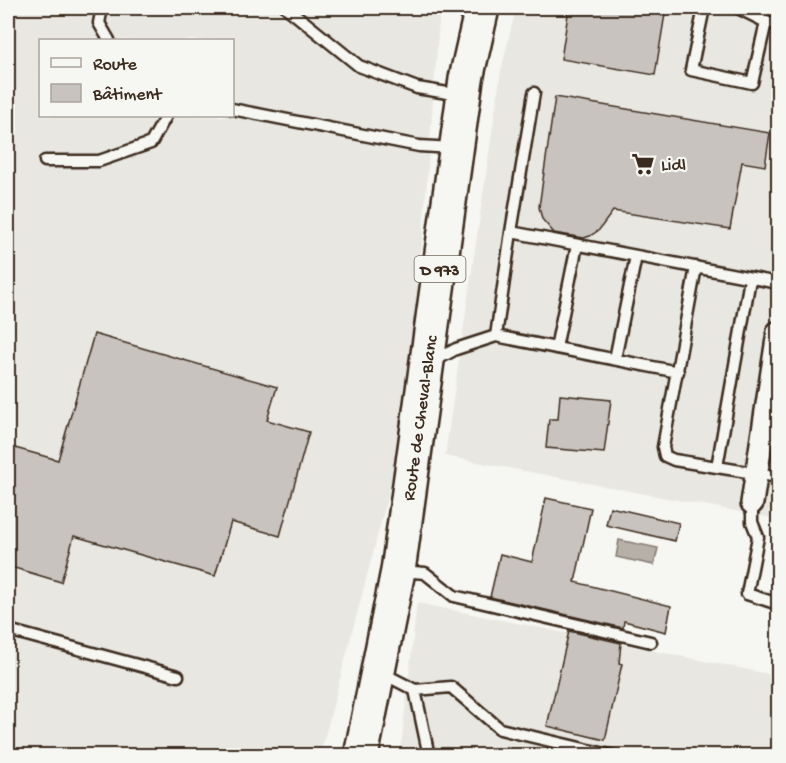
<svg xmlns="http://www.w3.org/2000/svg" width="786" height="763" viewBox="0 0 786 763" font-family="'Gochi Hand',sans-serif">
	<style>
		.built { fill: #e8e7e2; fill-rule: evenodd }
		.water { fill: #b6b0a9; stroke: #857a71; stroke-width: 1.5 }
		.building { fill: #c8c3be; stroke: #3b2a1e; stroke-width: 1.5 }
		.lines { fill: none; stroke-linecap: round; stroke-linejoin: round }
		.lane-casing { stroke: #3b2a1e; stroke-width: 15 }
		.street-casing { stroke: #3b2a1e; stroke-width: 26 }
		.primary-casing { stroke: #3b2a1e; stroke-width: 38 }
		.lane { stroke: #f6f6f2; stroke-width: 10 }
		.street { stroke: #f6f6f2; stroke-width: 21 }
		.primary { stroke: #f6f6f2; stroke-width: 33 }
		.labels { text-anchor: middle; stroke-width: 4.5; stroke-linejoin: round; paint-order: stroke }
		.shield { fill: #f6f6f2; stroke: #73675e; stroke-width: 1.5 }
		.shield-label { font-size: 16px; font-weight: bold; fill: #3b2a1e }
		.poi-label { font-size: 18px; fill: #3b2a1e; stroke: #f6f6f2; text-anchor: start }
		.street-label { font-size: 18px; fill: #3b2a1e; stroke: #f6f6f2 }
	</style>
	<rect width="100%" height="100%" fill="#f6f6f2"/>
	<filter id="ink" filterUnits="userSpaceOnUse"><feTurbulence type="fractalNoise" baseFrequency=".0167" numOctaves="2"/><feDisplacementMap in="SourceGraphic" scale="12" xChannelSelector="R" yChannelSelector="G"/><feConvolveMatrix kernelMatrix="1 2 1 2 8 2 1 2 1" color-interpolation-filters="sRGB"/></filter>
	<g filter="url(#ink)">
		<path class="built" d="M8 8H440L409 415 320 755H8ZM40 40H232V116H40Z
			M516 8H778V519L445 456 501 71Z
			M417 603 778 676V755L398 756 402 739Z"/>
		<path class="water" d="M619 540 658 548 654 565 616 557Z"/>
		<path class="building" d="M569 8H666L655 75 561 59Z
			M555 97 770 133 765 166 742 162 730 229 613 211 599 230 590 236 584 238 554 233 542 219 539 207Z
			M94 334 277 387 267 420 309 432 280 536 231 522 215 576 74 536 61 582 8 566V446L58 460Z
			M560 395 611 400 604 453 546 448 549 419H558Z
			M546 498 591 508 575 582 671 606 666 632 624 621 623 628 490 597 500 554 532 562Z
			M610 507 679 523 675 541 606 525Z
			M569 631 621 643 619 663 622 664 605 740 547 726Z"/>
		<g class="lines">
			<g class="lane-casing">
				<path id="lane" d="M102 8 99 23 109 40
					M287 8 359 66 417 88 460 95
					M704 8 691 70 752 83 766 22
					M738 8 766 22 778 24
					M534 93 511 232 778 283
					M232 109 419 146 453 148
					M45 161H99L151 143 166 116
					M511 232 496 336 678 372
					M696 267 663 447 665 456 674 460 778 477
					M556 348 577 245
					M615 359 636 256
					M432 362 456 349 496 336
					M717 467 750 279
					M752 503V522L758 537 747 594 778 604
					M401 571 425 573 454 596 651 642
					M8 630 178 676
					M382 673 415 690 429 756
					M415 690 451 687 500 729 614 756"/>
			</g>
			<g class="street-casing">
				<path id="street" d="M752 503 778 332"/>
			</g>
			<g class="primary-casing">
				<path id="primary" d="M361 756 398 571 466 79 482 8"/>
			</g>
			<use href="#lane" class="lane"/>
			<use href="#street" class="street"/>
			<use href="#primary" class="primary"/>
		</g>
	</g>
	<defs>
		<g id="supermarket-bare" transform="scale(1.8)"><path d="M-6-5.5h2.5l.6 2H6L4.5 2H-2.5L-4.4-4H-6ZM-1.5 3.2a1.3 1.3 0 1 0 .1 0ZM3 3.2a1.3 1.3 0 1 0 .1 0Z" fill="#3b2a1e" stroke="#f6f6f2" stroke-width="2.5" paint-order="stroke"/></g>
	</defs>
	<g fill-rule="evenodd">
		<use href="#supermarket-bare" x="643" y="164"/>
	</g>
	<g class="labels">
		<rect class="shield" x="414.5" y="256" width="51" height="26" rx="4.5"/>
		<g class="shield-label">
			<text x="440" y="275">D 973</text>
		</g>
		<g class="poi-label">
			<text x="661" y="170">Lidl</text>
		</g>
		<g class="street-label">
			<text transform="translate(419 418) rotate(-82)" y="6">Route de Cheval-Blanc</text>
		</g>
	</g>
	<rect width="786" height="763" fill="none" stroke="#f6f6f2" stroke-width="30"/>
	<rect x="15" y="15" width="756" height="733" fill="none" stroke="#3b2a1e" stroke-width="2" filter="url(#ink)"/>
	<rect x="39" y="39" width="195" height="78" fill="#f6f6f2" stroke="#aba49d" stroke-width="1.5"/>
	<rect x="51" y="58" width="30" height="9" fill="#f6f6f2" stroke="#aba49d" stroke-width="1.5"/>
	<text x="93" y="69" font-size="18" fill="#3b2a1e">Route</text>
	<rect x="51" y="84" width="30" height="18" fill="#c8c3be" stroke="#aba49d" stroke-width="1.5"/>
	<text x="93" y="99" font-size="18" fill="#3b2a1e">Bâtiment</text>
</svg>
